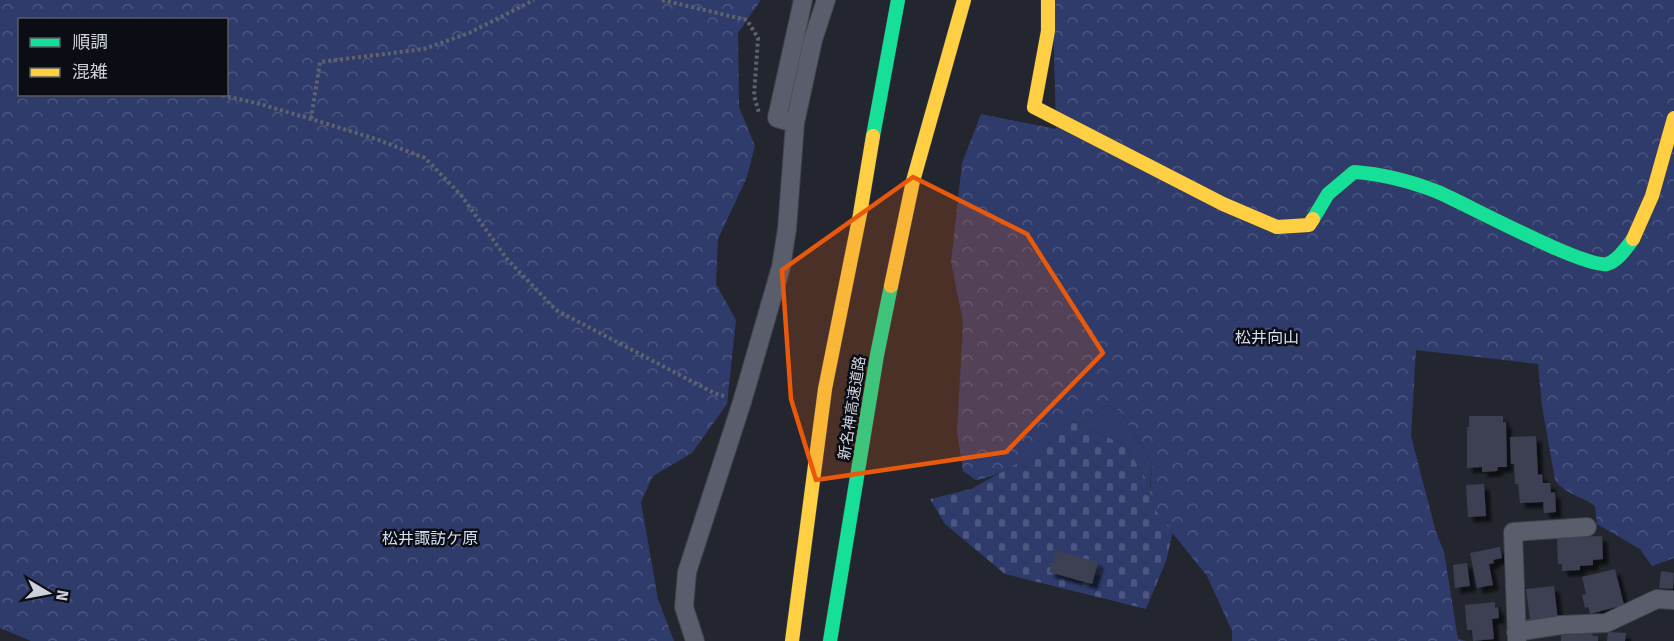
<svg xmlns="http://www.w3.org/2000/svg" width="1674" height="641" viewBox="0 0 1674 641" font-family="'Fira Sans','Noto Sans JP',sans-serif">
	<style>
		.grass { fill: #2f3b6b }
		.forest { fill: url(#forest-crowns); fill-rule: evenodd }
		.cemetery { fill: url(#cemetery-stones) }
		.building { fill: #3c4052; filter: url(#shadow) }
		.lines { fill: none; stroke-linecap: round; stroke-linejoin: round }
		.street-casing { stroke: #3f4249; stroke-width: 20 }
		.fast-casing { stroke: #3f4249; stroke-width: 15 }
		.slow-casing { stroke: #3f4249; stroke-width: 15 }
		.path { stroke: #5e626c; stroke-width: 4; stroke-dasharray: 3 3; stroke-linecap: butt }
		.street { stroke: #595d6c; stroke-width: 18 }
		.fast { stroke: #16e098; stroke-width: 14 }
		.slow { stroke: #ffcf43; stroke-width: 14 }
		.marked { fill: #e8590c; fill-opacity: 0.2; stroke: #e8590c; stroke-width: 4.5; stroke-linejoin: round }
		.labels { text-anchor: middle; stroke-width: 5; stroke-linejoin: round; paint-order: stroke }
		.street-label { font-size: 15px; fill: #ced1db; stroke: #0b0d14 }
		.neighbourhood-label { font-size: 16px; fill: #d7def1; stroke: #0b0d14 }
	</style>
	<defs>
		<pattern id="forest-crowns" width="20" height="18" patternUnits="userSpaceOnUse" patternTransform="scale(1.5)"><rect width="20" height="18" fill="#2f3b6b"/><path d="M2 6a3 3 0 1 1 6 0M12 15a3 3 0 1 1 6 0" fill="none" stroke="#4c5680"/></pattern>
		<pattern id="cemetery-stones" width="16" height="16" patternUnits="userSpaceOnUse" patternTransform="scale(1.5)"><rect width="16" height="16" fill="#2f3b6b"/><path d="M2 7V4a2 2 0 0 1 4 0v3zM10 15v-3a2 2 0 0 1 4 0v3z" fill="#4c5680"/></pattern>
		<filter id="shadow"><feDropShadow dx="5.5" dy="5.5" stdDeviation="1.5" flood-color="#0009"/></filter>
	</defs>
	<rect width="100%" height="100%" fill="#23262e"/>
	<path class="grass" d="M1107 405 1120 411 1152 464 1150 485 1125 445 1070 421 1084 423Z"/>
	<path class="forest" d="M0 0H761L738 33 739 107 755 146 747 177 718 239 716 284 736 320 727 404 692 453 653 476 641 502 658 599 674 641H31L0 628ZM20 20H226V94H20Z
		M1056 0H1674V558L1652 566 1640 549 1597 524 1595 506C1580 495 1566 495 1555 480L1542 406 1538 364 1416 350 1411 436 1436 532 1444 552 1458 639 1466 641H1232V631L1207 576 1149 504 1152 464 1120 411 1107 405 1084 423 1070 421C1041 444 1012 474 976 480L963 471 957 431 963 322 951 262 962 163 981 114 1056 129 1053 15Z"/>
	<path class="cemetery" d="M1070 421 1125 445 1150 485V504L1173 531 1166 561 1146 609 1005 574 945 524 930 499 971 489 1016 464Z"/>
	<path class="building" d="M1469 416H1503V422H1506L1507 467H1498L1497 471 1482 472V467L1467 468V427H1469Z
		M1536 436 1538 475 1542 474 1543 483H1550L1551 493 1555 492 1556 512 1544 513 1543 502 1520 503 1518 484H1515L1514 464H1511L1510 437Z
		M1484 484 1486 516 1468 517 1466 485Z
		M1602 536 1603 559 1593 560V565L1580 566V570L1562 571V564H1558L1557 538Z
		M1500 547 1502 558 1493 560 1494 563 1489 564 1493 585 1477 588 1470 553Z
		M1056 551 1098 562 1092 584 1049 572Z
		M1467 563 1470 586 1455 588 1453 565Z
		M1615 569 1624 605 1590 614 1588 607 1585 608 1582 595 1586 594 1582 577Z
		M1661 571 1674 573 1673 589 1659 588Z
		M1554 586 1558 620 1522 624 1521 620 1530 619 1526 589Z
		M1495 602V608L1498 607 1499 618 1492 619 1494 639 1473 641 1472 630H1467L1465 605Z
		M1608 632 1626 633 1625 641H1607Z
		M1592 633 1593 636H1598V641H1561V635Z"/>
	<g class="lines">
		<g class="street-casing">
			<path id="street" d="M795 123 777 118 803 0
				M1516 632 1561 625 1606 623 1657 599 1674 600
				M695 641 684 607 687 572 742 402 781 267 787 229 795 123 813 40 826 0
				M1517 641 1513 532 1587 527"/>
		</g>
		<g class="fast-casing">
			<path id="fast" d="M873 136 898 0
				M1313 219 1328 194 1354 172C1384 174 1410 181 1438 192 1468 205 1584 268 1607 264 1618 261 1627 247 1633 239
				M830 641 877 355 891 286"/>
		</g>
		<g class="slow-casing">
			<path id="slow" d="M1048 0V31L1034 107 1223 204 1277 227 1309 225 1313 219
				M1633 239 1652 196 1674 118
				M891 286 913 181 964 0
				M792 641 825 389 860 214 873 136"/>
		</g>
		<path class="path" d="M662 0 747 20 758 38 754 96 759 113
			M216 94 260 104 311 119 376 139 425 158 461 195 507 259 556 310 714 393 727 397
			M311 119 320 62 424 49 469 33 534 0"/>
		<use href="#street" class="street"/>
		<use href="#fast" class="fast"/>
		<use href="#slow" class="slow"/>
	</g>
	<path class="marked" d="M913 177 1027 234 1103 353 1006 452 816 480 791 399 782 270Z"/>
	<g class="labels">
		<g class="street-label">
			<text transform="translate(852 408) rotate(-81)" y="5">新名神高速道路</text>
		</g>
		<g class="neighbourhood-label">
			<text x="1267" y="343">松井向山</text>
			<text x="430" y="544">松井諏訪ケ原</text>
		</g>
	</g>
	<rect x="18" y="18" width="210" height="78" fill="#0b0d14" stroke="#595b64" stroke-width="1.5"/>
	<rect x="30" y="38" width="30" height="9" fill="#16e098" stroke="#595b64" stroke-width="1.5"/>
	<text x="72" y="48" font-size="18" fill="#ced1db">順調</text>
	<rect x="30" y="68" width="30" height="9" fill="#ffcf43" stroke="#595b64" stroke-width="1.5"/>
	<text x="72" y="78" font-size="18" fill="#ced1db">混雑</text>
	<g transform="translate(48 593) rotate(100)" stroke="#0b0d14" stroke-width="4.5" paint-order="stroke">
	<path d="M0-4.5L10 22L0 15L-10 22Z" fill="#ced1db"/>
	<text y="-9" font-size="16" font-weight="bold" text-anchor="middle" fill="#ced1db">N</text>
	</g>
</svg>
